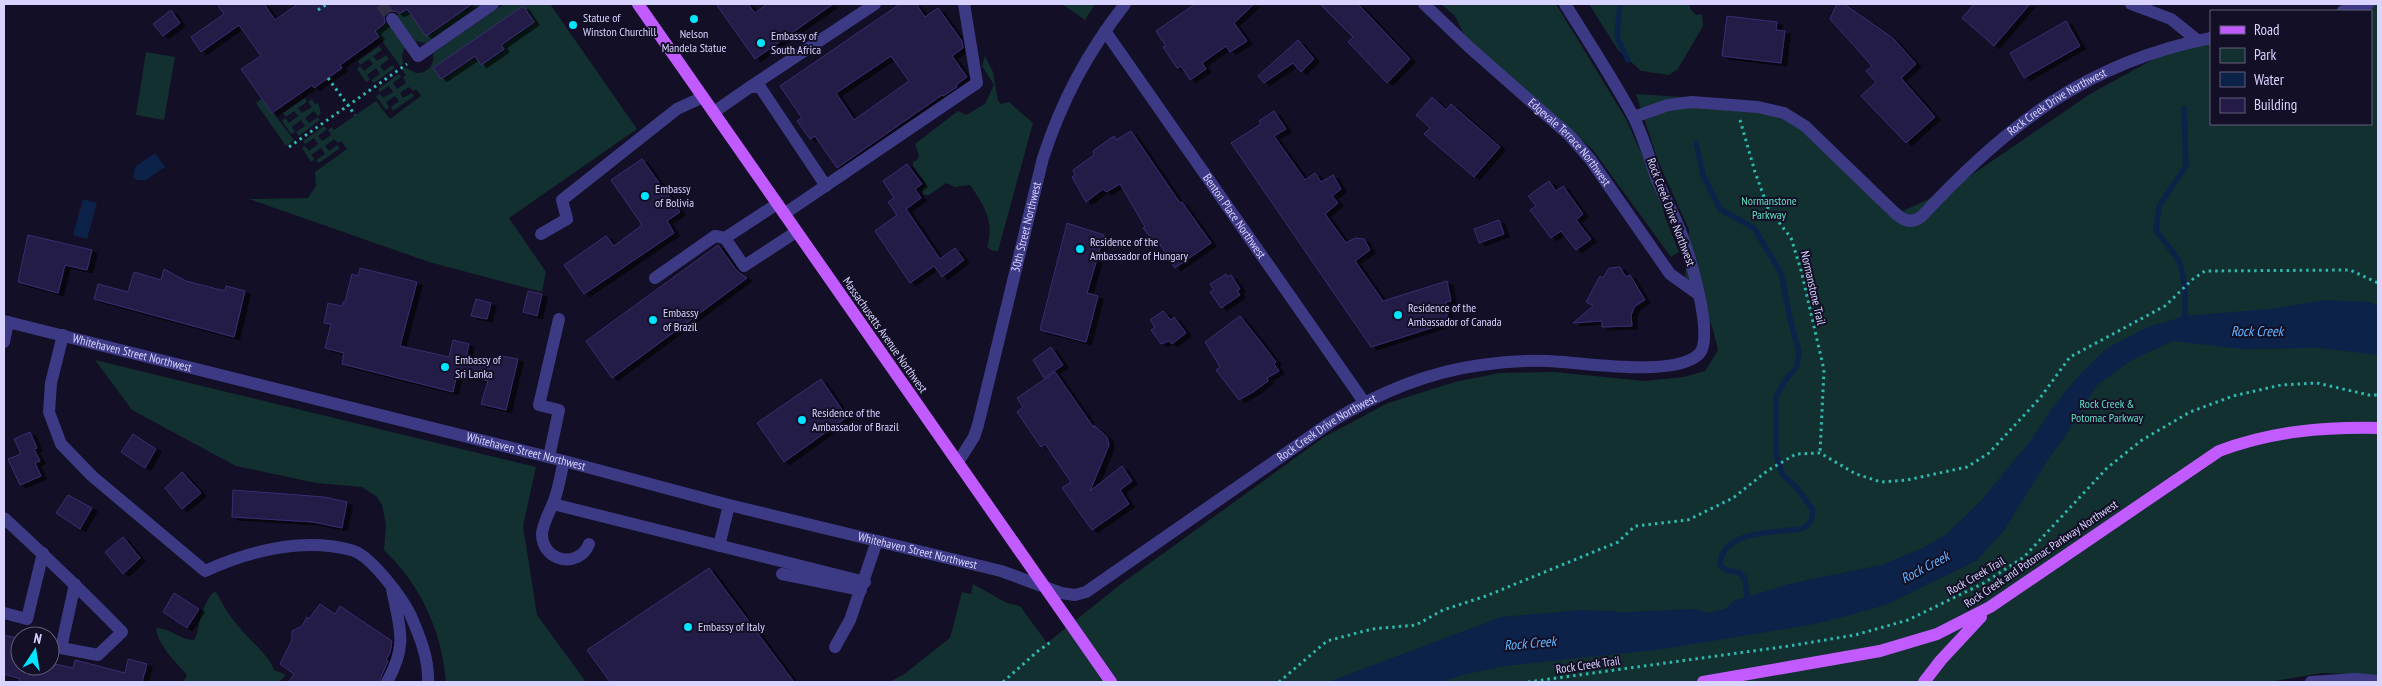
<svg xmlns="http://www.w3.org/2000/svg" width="2382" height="686" viewBox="0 0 2382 686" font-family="'PT Sans Narrow',sans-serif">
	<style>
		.green { fill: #12302f }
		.water { fill: #0c2248 }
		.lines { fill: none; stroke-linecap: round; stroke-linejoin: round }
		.stream { stroke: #0c2248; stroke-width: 5.5 }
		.building { fill: #241b47; stroke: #3b2d73; fill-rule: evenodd; filter: url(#shadow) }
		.minor-tunnel { stroke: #312d47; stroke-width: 12; stroke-dasharray: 12 6; stroke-linecap: butt }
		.path { stroke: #2fb8b0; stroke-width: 3; stroke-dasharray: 2.5 4; stroke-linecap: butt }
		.minor { stroke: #3d3a85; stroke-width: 12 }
		.major { stroke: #c25bff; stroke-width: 12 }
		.poi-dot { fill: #00e5ff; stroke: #130f26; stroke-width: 2 }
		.labels { text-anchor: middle; stroke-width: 4; stroke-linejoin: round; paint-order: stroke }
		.poi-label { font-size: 12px; fill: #d9d4ff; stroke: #130f26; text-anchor: start }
		.street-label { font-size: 12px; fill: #d9d4ff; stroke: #130f26 }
		.park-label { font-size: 12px; fill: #5fe0c0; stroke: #130f26 }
		.water-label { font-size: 14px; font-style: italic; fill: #62b6ff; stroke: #130f26 }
	</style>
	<defs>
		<filter id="shadow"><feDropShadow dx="5.5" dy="3" stdDeviation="0" flood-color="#0009"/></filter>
	</defs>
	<rect width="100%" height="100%" fill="#130f26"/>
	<path class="green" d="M477 4H482L426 43 415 41 396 16 407 8 465 9 466 11Z
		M504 4H550L637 129 509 218 546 272 542 292 429 262 249 199 308 198 316 186 315 172 347 149 341 141 338 143 334 139 325 146 329 151 337 145 340 148 319 163 316 160 325 154 321 148 311 155 315 159 311 162 302 148 305 146 309 151 318 144 314 138 305 144 303 141 324 126 327 129 318 136 322 141 331 135 328 130 332 127 334 130 376 101 390 119 421 96 416 89 413 91 409 87 400 93 403 98 412 93 414 96 393 111 391 107 399 101 395 96 386 102 389 107 386 110 376 96 380 94 383 98 393 92 389 86 380 92 378 89 399 74 401 77 393 83 397 89 406 83 403 77 406 75 402 70 406 68 416 73C428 73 435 65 433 53Z
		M1062 4H1095L1085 20Z
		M1441 4H1556L1626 119 1660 195 1665 217 1679 252 1671 257 1593 150 1487 56 1469 44 1455 16Z
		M1589 4H1690V9L1696 15 1702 14 1703 26 1678 69 1669 75 1641 71 1618 50Z
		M2363 4H2378V675L2322 673 2269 682H889L903 675 950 638 962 592 971 594 973 584 1007 603 1020 606 1047 643 1121 584 1324 437 1388 403 1455 382 1499 373 1555 372 1644 381 1684 377 1705 371 1718 350 1712 326 1685 281 1689 230 1658 161 1636 94 1758 102 1780 108 1864 182 1903 211 1954 187 2090 94 2154 59 2211 39V124H2371V11H2332Z
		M387 22 405 47 402 55 403 64 400 66 375 31Z
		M379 46 382 50 373 56 377 61 386 55 389 59 380 66 384 71 392 65 395 68 374 83 371 80 380 74 376 68 367 75 370 80 366 82 357 69 360 66 364 71 373 64 369 59 360 65 358 61Z
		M146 52 175 57 164 120 136 115Z
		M985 56 993 72 998 101 1001 104 1009 102 1033 123 998 251H993L987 247C995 222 984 205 970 185L955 187 946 183 929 195H924L922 190 926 184 913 166V162L917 160 919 155 915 144 958 111 966 115 985 104 994 85 982 66Z
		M262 98 294 140 286 146 256 103Z
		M305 98 307 102 298 108 302 113 312 107 308 102 312 99 315 104 318 103 321 113 318 116 314 111 305 118 309 123 318 117 320 120 299 136 296 132 305 126 301 120 292 127 295 132 291 134 282 121 285 118 289 123 298 116 294 111 286 117 283 113Z
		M95 360 536 467 523 526 537 615 586 682H446C442 632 421 585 384 550L386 525 382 505 377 497 362 487 316 483 236 466 132 410Z
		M216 592C222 602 227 613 235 622 246 638 269 654 274 670L286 675 279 682H183L187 675C176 662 158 646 156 628 171 628 180 640 194 640 199 632 198 625 201 616 203 608 207 600 212 593Z"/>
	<path class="water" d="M155 153 165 167 146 180H136L133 176 136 166Z
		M83 199 97 203 87 239 73 235Z
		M2325 300 2371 302 2378 306V355L2320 348 2242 349 2173 341 2132 360 2097 385 2072 426 2047 461 2003 532 1976 561 1888 604 1844 617 1809 625 1664 649 1506 666 1467 674 1440 682H1328L1501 617 1581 610 1627 612 1695 609 1708 613 1725 609 1733 601 1793 583 1881 565 1923 548 1945 535 1978 504 2032 439 2052 408 2081 373 2107 348 2148 327 2185 316 2270 309Z"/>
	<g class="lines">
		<path class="stream" d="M1620 4 1617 37 1628 60
			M1696 143 1703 175 1720 209 1754 228 1781 273 1791 323 1799 352 1796 368 1784 382 1776 397V454L1782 474 1797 488 1813 510C1812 517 1812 523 1805 527 1801 530 1795 530 1790 530 1766 533 1721 533 1720 565L1726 570 1740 573 1745 579 1748 603
			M2181 320 2185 316V287L2180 262 2156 230 2159 206 2186 166 2184 109"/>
	</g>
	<path class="building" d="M217 4H264L275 20 298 4H472L426 36 407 9 399 14 395 11 388 12 384 16 385 23 375 31 379 37 340 65 342 68 314 88 312 85 272 113 241 69 261 56 239 25 201 52 191 37 224 14Z
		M716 4H748L755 13 767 4H833L755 59Z
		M900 4H916L925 17 938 8 962 41 963 48 952 56 967 77 956 85 957 87 943 96 942 95 837 168 815 136 810 139 797 121 802 118 780 86ZM891 56 909 81 854 120 836 93Z
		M1195 4H1254L1234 23 1247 41 1230 52 1226 46 1202 63 1206 69 1190 80 1181 66 1177 68 1163 47 1166 46 1156 31Z
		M1320 4H1358L1410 59 1387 83 1348 42 1353 37Z
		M1837 4H1844L1893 38 1916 64 1901 78 1935 117 1906 143 1861 96 1876 82 1866 71 1872 66 1830 19Z
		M1974 4H2030L1994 46 1962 18Z
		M523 6 534 22 501 45 504 49 481 65 475 56 441 79 433 68Z
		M171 10 180 23 163 36 153 24Z
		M1727 16 1777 22 1776 30 1785 31 1781 63 1722 56Z
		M2066 21 2080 46 2024 78 2010 53Z
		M1298 40 1314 59 1301 72 1293 63 1264 83 1258 76Z
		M1432 97 1446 110 1451 104 1500 147 1474 177 1424 134 1430 128 1416 115Z
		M1274 111 1286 129 1274 136 1305 180 1315 173 1321 182 1333 175 1341 189 1332 196 1338 203 1325 214 1346 243 1355 238 1364 239 1370 250 1355 261 1383 301 1447 281 1451 301 1446 302 1447 318 1444 324 1371 347 1231 143 1261 124 1259 121Z
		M1131 131 1180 203 1182 202 1211 243 1175 268 1157 240 1154 242 1143 228 1145 227 1120 184 1106 192 1103 189 1086 202 1072 177 1075 175 1073 170 1094 155 1093 151 1114 136 1116 140Z
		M642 159 680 212 667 221 674 233 584 294 564 265 606 236 614 246 642 225 611 180Z
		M907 164 922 184 915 189 921 198 906 209 940 259 955 248 964 260 942 277 934 266 910 283 875 231 897 215 888 202 894 198 883 181Z
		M1549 181 1556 191 1563 186 1583 214 1576 220 1591 239 1576 250 1561 231 1551 238 1530 210 1536 206 1528 196Z
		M1499 220 1504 234 1479 243 1474 229Z
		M1067 223 1104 235 1087 293 1098 296 1086 342 1040 330Z
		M28 235 92 250 87 270 65 265 58 293 18 282Z
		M718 245 737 271 747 278 612 378 586 341Z
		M1620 267 1626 277 1630 275 1645 300 1635 306 1631 315 1632 326 1602 327V321L1573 323 1593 306 1586 302 1600 276 1603 278 1609 268Z
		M360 268 417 282 400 346 449 357 453 340 469 344 466 358 499 366 502 356 518 359 506 410 481 404 488 381 457 374 453 392 342 364 344 353 325 348 331 324 324 323 328 303 342 306 343 302H345L352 274 358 276Z
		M164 269 186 281 225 291 226 286 245 291 234 337 94 299 98 284 128 292 134 272 161 280Z
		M1226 274 1228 277 1231 275 1240 289 1237 291 1240 295 1221 308 1210 292 1214 290 1210 284Z
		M528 291 542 294 537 316 523 312Z
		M476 299 491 303 487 319 471 316Z
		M1163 311 1171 320 1174 317 1186 333 1172 344 1169 341 1161 344 1151 330 1155 327 1150 320Z
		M1240 316 1260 341 1276 362 1274 364 1279 371 1267 378 1268 381 1253 392 1239 400 1216 370 1220 367 1205 342Z
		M1051 347 1063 365 1044 378 1033 360Z
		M1055 372 1094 428V425L1107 437 1109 445 1090 491 1122 466 1132 481 1120 490 1129 504 1092 530 1062 488 1071 482 1045 444 1041 447 1017 412 1023 407 1017 398Z
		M821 379 847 417 784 462 757 423Z
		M30 432 37 448 34 449 40 461 35 463 41 476 20 485 8 459 21 454 14 439Z
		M133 434 156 449 145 468 121 452Z
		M182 472 201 493 182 509 165 488Z
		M233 490 324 497 347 502 342 528 313 522 232 517Z
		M68 495 92 508 80 529 56 513Z
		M123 537 140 558 123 574 105 552Z
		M709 568 794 682H610L587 650Z
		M174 593 199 609 187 628 163 612Z
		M320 604 335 614 340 606 392 641 390 653 386 660 388 661 379 682H289L294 674 280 664 292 640V631L302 626 307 617 309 619Z
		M4 635 20 639V666H55V664L73 668 75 660 125 673 128 659 147 664 142 682H19L20 679 4 674Z"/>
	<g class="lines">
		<path class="minor-tunnel" d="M381 4 392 19"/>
		<path class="path" d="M318 10 327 4
			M328 78 355 115
			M1740 120 1755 172 1768 208 1791 238 1801 270 1824 370 1820 453
			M289 147 407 64
			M1003 682 1038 651 1052 641
			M1279 682 1327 641 1372 629 1416 625 1443 610 1486 596 1618 542 1635 526 1688 520 1733 498 1767 471 1796 454 1820 453 1856 474 1881 482 1907 480 1967 467 1989 453 2040 398 2070 357 2165 306 2193 279 2205 271 2350 270 2378 283
			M1528 682 1789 646 1855 635 1908 620 1984 583 2024 557 2107 468 2142 440 2190 412 2233 396 2281 385 2317 383 2369 395H2378"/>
		<g class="minor">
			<path id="s1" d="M1424 4 1469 47 1569 135 1590 159 1670 274 1698 294"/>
			<path d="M2131 4 2171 19 2197 40"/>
			<path d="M2343 11 2368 4"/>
			<path d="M392 19 418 56 493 4"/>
			<path id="s2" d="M1105 31 1364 402"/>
			<path d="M750 87 875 4"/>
			<path d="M714 112 750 87H760L826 186"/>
			<path id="s3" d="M1634 117 1668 105 1692 102 1758 107 1784 113 1805 126 1896 214C1904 221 1913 224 1922 216 2005 126 2087 62 2211 38"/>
			<path d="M777 204 725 238 744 266 796 232"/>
			<path d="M784 214 977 83 964 4"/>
			<path d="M541 234 567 219 562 200 677 109 703 97"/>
			<path d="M655 278 715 236 725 238"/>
			<path id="s4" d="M4 321 564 461 729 505 1001 571 1061 593 1075 595 1086 592 1331 422C1376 394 1428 372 1481 365 1503 362 1525 360 1547 361 1583 362 1671 378 1698 355 1717 340 1688 251 1680 230 1673 212 1663 195 1656 177 1649 157 1643 135 1633 116 1612 77 1588 41 1565 4"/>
			<path d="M63 335 51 383 49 412 61 444 92 476 205 571C249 551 303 537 351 550 370 554 403 599 411 616 420 637 429 659 428 682"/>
			<path d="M4 342 8 322"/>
			<path d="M549 457 559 410 539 405 559 319"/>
			<path d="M564 461C561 473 559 486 555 498 551 510 543 522 542 534 542 562 579 569 589 544"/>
			<path id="s5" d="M958 462 974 437 978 425 1043 158C1062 100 1087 53 1125 4"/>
			<path d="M553 504 865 582"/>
			<path d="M4 518C44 555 84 593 122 632L98 655 61 648 75 584"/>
			<path d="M719 546 729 505"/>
			<path d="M782 574 861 590"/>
			<path d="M4 613 27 619 43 553"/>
			<path d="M835 647 850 620 877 541"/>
			<path d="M387 682C408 644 400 629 392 589"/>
			<path d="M2311 682 2355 679 2378 681"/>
		</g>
		<path class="major" d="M638 4 1111 682
			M1703 682 1880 651 1937 634 1990 607 2219 451C2272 431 2323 427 2378 428
			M1924 682 1941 660 1981 617"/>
	</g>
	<g class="poi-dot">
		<circle cx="694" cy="19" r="5"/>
		<circle cx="573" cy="25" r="5"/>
		<circle cx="761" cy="43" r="5"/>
		<circle cx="645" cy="196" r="5"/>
		<circle cx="1080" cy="249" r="5"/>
		<circle cx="1398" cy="315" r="5"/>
		<circle cx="653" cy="320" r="5"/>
		<circle cx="445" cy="367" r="5"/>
		<circle cx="802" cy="420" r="5"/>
		<circle cx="688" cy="627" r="5"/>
	</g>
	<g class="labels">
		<g class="poi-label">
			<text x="583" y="22">Statue of<tspan x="583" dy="14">Winston Churchill</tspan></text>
			<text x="694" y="38" text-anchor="middle">Nelson<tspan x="694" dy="14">Mandela Statue</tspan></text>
			<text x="771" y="40">Embassy of<tspan x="771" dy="14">South Africa</tspan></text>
			<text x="655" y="193">Embassy<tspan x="655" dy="14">of Bolivia</tspan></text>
			<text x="1090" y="246">Residence of the<tspan x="1090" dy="14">Ambassador of Hungary</tspan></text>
			<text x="1408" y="312">Residence of the<tspan x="1408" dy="14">Ambassador of Canada</tspan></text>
			<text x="663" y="317">Embassy<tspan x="663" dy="14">of Brazil</tspan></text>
			<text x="455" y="364">Embassy of<tspan x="455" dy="14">Sri Lanka</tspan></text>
			<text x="812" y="417">Residence of the<tspan x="812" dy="14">Ambassador of Brazil</tspan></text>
			<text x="698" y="631">Embassy of Italy</text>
		</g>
		<g class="street-label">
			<text dy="4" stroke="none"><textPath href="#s3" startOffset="511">Rock Creek Drive Northwest</textPath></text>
			<text dy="4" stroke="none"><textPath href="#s1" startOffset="201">Edgevale Terrace Northwest</textPath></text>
			<text transform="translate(1671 212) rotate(69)" y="4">Rock Creek Drive Northwest</text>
			<text dy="4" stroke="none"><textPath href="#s2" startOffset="226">Benton Place Northwest</textPath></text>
			<text dy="4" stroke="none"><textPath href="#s5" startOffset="246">30th Street Northwest</textPath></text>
			<text transform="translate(1813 288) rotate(77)" y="4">Normanstone Trail</text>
			<text transform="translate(885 335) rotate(55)" y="4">Massachusetts Avenue Northwest</text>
			<text dy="4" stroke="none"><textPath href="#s4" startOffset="132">Whitehaven Street Northwest</textPath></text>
			<text dy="4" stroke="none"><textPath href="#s4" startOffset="1409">Rock Creek Drive Northwest</textPath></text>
			<text dy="4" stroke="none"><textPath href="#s4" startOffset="538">Whitehaven Street Northwest</textPath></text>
			<text dy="4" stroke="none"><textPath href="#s4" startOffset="942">Whitehaven Street Northwest</textPath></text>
			<text transform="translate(2041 554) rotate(-34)" y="4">Rock Creek and Potomac Parkway Northwest</text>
			<text transform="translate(1976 576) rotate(-30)" y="4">Rock Creek Trail</text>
			<text transform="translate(1588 665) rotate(-8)" y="4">Rock Creek Trail</text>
		</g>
		<g class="park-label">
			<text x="1769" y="205">Normanstone<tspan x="1769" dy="14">Parkway</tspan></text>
			<text x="2107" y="408">Rock Creek &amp;<tspan x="2107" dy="14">Potomac Parkway</tspan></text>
		</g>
		<g class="water-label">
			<text x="2257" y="336">Rock Creek</text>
			<text transform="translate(1925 567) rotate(-28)" y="5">Rock Creek</text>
			<text transform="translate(1530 643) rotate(-5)" y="5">Rock Creek</text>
		</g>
	</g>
	<rect width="2382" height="686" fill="none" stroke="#d9d4ff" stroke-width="10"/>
	<rect x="2210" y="10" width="162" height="115" fill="#130f26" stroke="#625e7d"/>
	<rect x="2220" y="26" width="25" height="8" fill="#c25bff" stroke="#625e7d"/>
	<text x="2254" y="35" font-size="15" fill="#d9d4ff">Road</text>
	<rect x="2220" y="48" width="25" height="15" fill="#12302f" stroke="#625e7d"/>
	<text x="2254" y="60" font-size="15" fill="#d9d4ff">Park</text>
	<rect x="2220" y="72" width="25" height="15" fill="#0c2248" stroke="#625e7d"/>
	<text x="2254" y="85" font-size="15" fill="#d9d4ff">Water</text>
	<rect x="2220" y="98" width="25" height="15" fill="#241b47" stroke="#625e7d"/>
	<text x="2254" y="110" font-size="15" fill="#d9d4ff">Building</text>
	<g transform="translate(35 651) rotate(12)"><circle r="24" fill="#130f26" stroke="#625e7d"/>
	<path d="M0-4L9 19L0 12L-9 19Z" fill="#00e5ff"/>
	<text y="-8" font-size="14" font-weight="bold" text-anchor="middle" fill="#d9d4ff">N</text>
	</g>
</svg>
